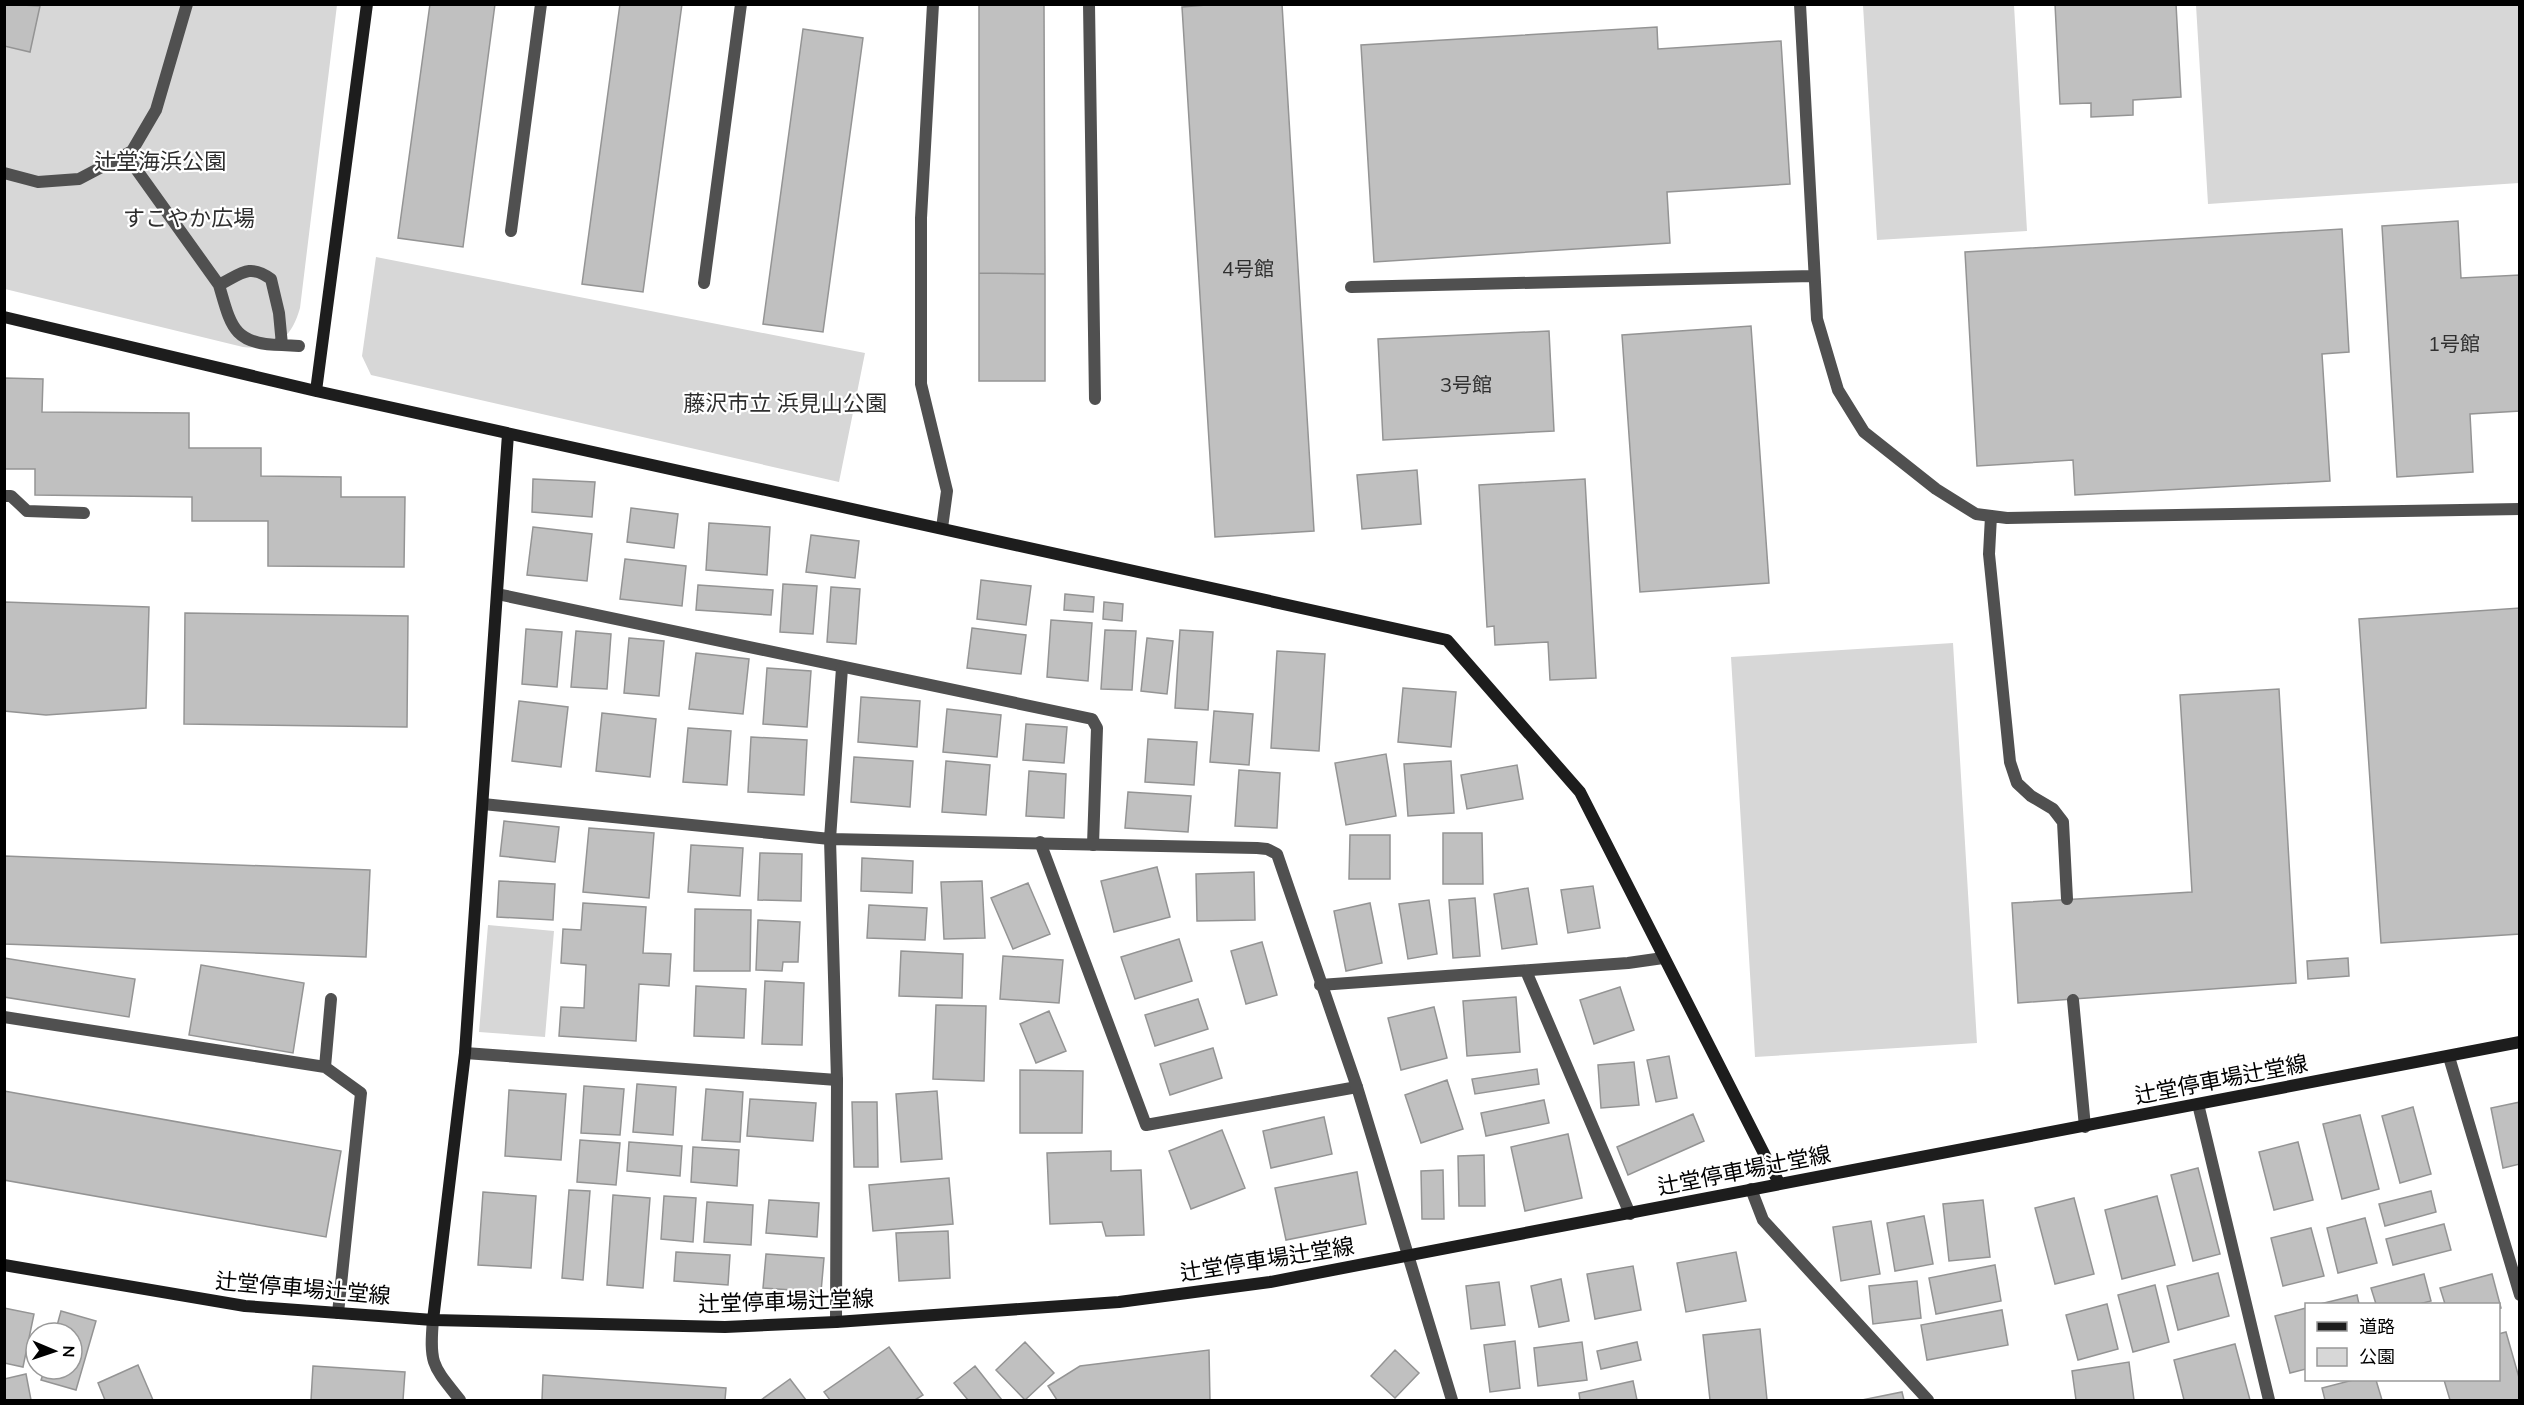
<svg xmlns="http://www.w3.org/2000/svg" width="2524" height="1405" viewBox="0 0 2524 1405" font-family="Mulish,'Noto Sans JP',sans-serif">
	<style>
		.green { fill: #d7d7d7 }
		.building { fill: #c0c0c0; stroke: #949494; stroke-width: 1.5 }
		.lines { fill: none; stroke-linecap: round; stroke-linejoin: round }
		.lane { stroke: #505050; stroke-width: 12 }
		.street { stroke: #505050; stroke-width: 12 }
		.secondary { stroke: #1d1d1d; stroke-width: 12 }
		.labels { text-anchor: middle; stroke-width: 4.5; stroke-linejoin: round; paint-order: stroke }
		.number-label { font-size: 20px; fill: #303030 }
		.park-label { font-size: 22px; fill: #2e2e2e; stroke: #fff }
		.street-label { font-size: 22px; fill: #000; stroke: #fff }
	</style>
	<rect width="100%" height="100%" fill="#fff"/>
	<path class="green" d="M4 5H337L300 308C291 340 275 350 243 347L5 289Z
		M1863 5H2014L2027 231 1877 240Z
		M2196 5H2519V183L2208 204Z
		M376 257 865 353 839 482 371 375 362 356Z
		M1953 643 1977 1043 1755 1057 1731 657Z
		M488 925 554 931 545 1037 479 1032Z"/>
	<path class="building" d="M4 4 40 6 30 52 4 46Z
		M430 4H495L463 247 398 238Z
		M620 4H682L643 292 582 284Z
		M979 4H1044L1045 274 979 273Z
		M1219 4H1282L1314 531 1215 537 1182 7Z
		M2055 4H2176L2181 97 2133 100V115L2091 117V103L2060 104Z
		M1657 27 1658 49 1781 41 1790 184 1667 192 1670 243 1374 262 1361 45Z
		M803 29 863 38 823 332 763 324Z
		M2458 221 2461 278 2520 275V411L2470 414 2473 472 2397 477 2382 226Z
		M2342 229 2349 352 2322 354 2330 481 2075 495 2073 460 1977 466 1965 252Z
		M979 273 1045 274V381H979Z
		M1751 326 1769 583 1640 592 1622 335Z
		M1549 331 1554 431 1383 440 1378 339Z
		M4 378 43 379 42 412 189 413V448H261V476L341 477V497H405L404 567 268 566V521H192V497L35 495V469H4Z
		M1417 470 1421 524 1362 529 1357 475Z
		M533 479 595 482 592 517 532 512Z
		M1585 479 1596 678 1550 680 1548 642 1495 645 1494 626 1487 627 1479 485Z
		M631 508 678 514 674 548 627 542Z
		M709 523 770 527 767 575 706 570Z
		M533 527 592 534 587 581 527 575Z
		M811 535 859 541 855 578 806 572Z
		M625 559 686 566 682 606 620 599Z
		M981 580 1031 586 1026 625 977 619Z
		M783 584 817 586 813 634 780 632Z
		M698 585 773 590 771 615 696 610Z
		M831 587 860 589 856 644 827 642Z
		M1065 594 1094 597 1093 612 1064 610Z
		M4 602 149 607 146 708 46 715 4 711Z
		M1104 602 1123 604 1122 621 1103 619Z
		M2520 608V934L2381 943 2359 619Z
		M185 613 408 616 407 727 184 724Z
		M1051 620 1092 623 1088 681 1047 677Z
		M972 628 1026 635 1021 674 967 668Z
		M526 629 562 632 557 687 522 684Z
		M1105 630 1136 631 1132 690 1101 689Z
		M1180 630 1213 632 1208 710 1175 708Z
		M576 631 611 634 607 689 571 687Z
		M629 638 664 641 659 696 624 693Z
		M1147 638 1173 641 1167 694 1141 691Z
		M1277 651 1325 654 1319 751 1271 748Z
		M696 653 749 659 743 714 689 709Z
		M767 668 811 671 807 727 763 724Z
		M1403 688 1456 692 1451 747 1398 742Z
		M2279 689 2296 983 2018 1003 2012 903 2192 892 2180 695Z
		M861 697 920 701 917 747 858 742Z
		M519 701 568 707 561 767 512 761Z
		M947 709 1001 715 997 757 943 752Z
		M1214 711 1253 714 1249 765 1210 762Z
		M602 713 656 719 650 777 596 771Z
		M1026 724 1067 727 1064 763 1023 760Z
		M688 728 731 731 727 785 683 782Z
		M751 737 807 740 804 795 748 792Z
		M1148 739 1197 742 1194 785 1145 782Z
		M1386 754 1396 816 1346 825 1335 763Z
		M854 757 913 761 910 807 851 802Z
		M946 761 990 765 986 815 942 812Z
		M1451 761 1454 813 1408 816 1404 764Z
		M1517 765 1523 799 1467 809 1461 775Z
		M1239 770 1280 773 1277 828 1235 826Z
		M1029 771 1066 774 1064 818 1026 816Z
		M1128 792 1191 796 1188 832 1125 828Z
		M504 821 559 827 555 862 500 856Z
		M589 828 654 833 649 898 583 892Z
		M1443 833H1482L1483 884H1443Z
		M1350 835H1390V879H1349Z
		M691 845 743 848 740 896 688 892Z
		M760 853 802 854 801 901 758 900Z
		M4 856 370 870 366 957 4 944Z
		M862 858 913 861 912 893 861 891Z
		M1157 867 1170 917 1114 932 1101 881Z
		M1254 872 1255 920 1197 921 1196 874Z
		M499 881 555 884 553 920 497 917Z
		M982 881 985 938 944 939 941 882Z
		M1028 883 1050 934 1013 949 991 898Z
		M1593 886 1600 928 1568 933 1561 890Z
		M1528 888 1537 944 1502 949 1494 894Z
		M1475 898 1480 956 1453 958 1449 900Z
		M1429 900 1437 954 1408 959 1399 904Z
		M583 903 646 907 643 953 671 954 669 986 639 984 636 1041 559 1036 561 1007 584 1008 586 965 561 963 563 929 581 930Z
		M1370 903 1382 963 1346 971 1334 911Z
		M869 905 927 908 925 940 867 938Z
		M695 909 751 910 750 971H694Z
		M758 920 800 922 798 962H783L782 971 756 970Z
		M1179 939 1192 981 1135 999 1121 957Z
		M1262 942 1277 995 1246 1004 1231 951Z
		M901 951 963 954 962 998 899 996Z
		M1003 956 1063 960 1059 1003 1000 999Z
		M4 958 135 979 129 1017 4 997Z
		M2348 958 2349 976 2308 979 2307 961Z
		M201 965 304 983 293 1053 189 1035Z
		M765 981 804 983 802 1045 762 1044Z
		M696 986 746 989 744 1038 694 1036Z
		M1620 987 1634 1030 1594 1044 1580 1000Z
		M1516 997 1520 1052 1467 1056 1463 1001Z
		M1198 999 1208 1029 1155 1046 1145 1015Z
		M936 1005 986 1006 984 1081 933 1079Z
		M1434 1007 1447 1058 1401 1070 1388 1018Z
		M1049 1011 1066 1051 1036 1063 1020 1024Z
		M1213 1048 1222 1078 1170 1095 1160 1064Z
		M1669 1056 1677 1098 1656 1102 1647 1060Z
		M1634 1062 1639 1105 1601 1108 1598 1065Z
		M1537 1069 1539 1084 1475 1094 1472 1079Z
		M1020 1070 1083 1071 1082 1133H1020Z
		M1447 1080 1463 1129 1421 1143 1405 1095Z
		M637 1084 676 1087 673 1135 633 1132Z
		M584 1086 624 1089 620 1135 581 1133Z
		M706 1089 743 1092 740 1142 702 1140Z
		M509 1090 566 1094 561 1160 505 1156Z
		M4 1091 341 1151 326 1237 4 1180Z
		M937 1091 942 1159 901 1162 896 1094Z
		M750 1099 816 1103 813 1141 747 1136Z
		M1544 1100 1549 1123 1486 1136 1481 1113Z
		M852 1102H877L878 1167H854Z
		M2520 1102V1164L2503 1168 2491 1108Z
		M2413 1107 2431 1174 2400 1183 2382 1116Z
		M1693 1114 1704 1141 1628 1175 1617 1147Z
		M2360 1115 2379 1189 2342 1199 2323 1124Z
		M1324 1117 1332 1154 1271 1168 1263 1131Z
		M1222 1130 1245 1188 1191 1209 1169 1151Z
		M1568 1134 1582 1198 1525 1211 1511 1147Z
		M580 1140 620 1143 616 1185 577 1182Z
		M629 1142 682 1146 680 1176 627 1171Z
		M2298 1142 2313 1200 2274 1210 2259 1152Z
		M693 1147 739 1150 737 1186 691 1182Z
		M1111 1151V1171L1141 1170 1144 1235 1106 1236 1102 1222 1050 1224 1047 1153Z
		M1484 1155 1485 1206H1459L1458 1156Z
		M2198 1168 2220 1254 2193 1261 2171 1175Z
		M1443 1170 1444 1219H1422L1421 1171Z
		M1357 1172 1366 1224 1286 1240 1275 1188Z
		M949 1178 953 1224 873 1231 869 1185Z
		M569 1190 590 1191 583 1280 562 1278Z
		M2431 1191 2436 1212 2385 1226 2379 1204Z
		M483 1192 536 1196 531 1268 478 1265Z
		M613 1195 650 1198 643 1288 607 1285Z
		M664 1196 696 1198 693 1242 661 1239Z
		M2157 1196 2175 1265 2122 1279 2105 1210Z
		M2074 1198 2094 1274 2055 1284 2035 1208Z
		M769 1200 819 1203 817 1237 766 1233Z
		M1983 1200 1990 1257 1949 1261 1943 1204Z
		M707 1202 753 1205 751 1245 704 1242Z
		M1924 1216 1933 1264 1895 1271 1887 1223Z
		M2365 1218 2377 1263 2338 1273 2327 1228Z
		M1871 1221 1880 1274 1841 1281 1833 1227Z
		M2444 1224 2451 1250 2393 1265 2386 1239Z
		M2311 1228 2324 1276 2283 1286 2271 1238Z
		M948 1231 950 1278 899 1281 896 1233Z
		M676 1252 730 1255 728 1285 674 1281Z
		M1736 1252 1746 1301 1686 1312 1677 1263Z
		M766 1254 824 1258 821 1292 763 1288Z
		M1995 1265 2001 1301 1936 1314 1929 1278Z
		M1633 1266 1641 1310 1595 1319 1587 1274Z
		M2218 1273 2229 1316 2178 1330 2167 1286Z
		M2424 1274 2431 1301 2419 1304H2376L2371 1288Z
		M2492 1274 2501 1308 2498 1309V1304H2445L2440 1288Z
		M1561 1279 1569 1321 1539 1327 1531 1286Z
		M1917 1281 1921 1318 1873 1324 1869 1286Z
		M1499 1282 1505 1325 1471 1329 1466 1286Z
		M2155 1285 2169 1342 2133 1352 2118 1295Z
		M2357 1295 2359 1304H2320Z
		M2107 1304 2118 1349 2078 1360 2066 1315Z
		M4 1308 34 1314 23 1367 4 1363Z
		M2306 1308V1369L2290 1373 2275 1316Z
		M2002 1310 2008 1345 1927 1360 1921 1325Z
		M61 1311 96 1321 76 1390 41 1380 45 1369H72V1333H55Z
		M1760 1329 1767 1400H1710L1703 1335Z
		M2506 1332 2520 1381V1400H2450L2444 1380H2498V1334Z
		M1515 1341 1520 1388 1490 1392 1484 1345Z
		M1025 1342 1054 1373 1025 1400 996 1370Z
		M1582 1342 1587 1380 1538 1386 1534 1348Z
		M1637 1342 1641 1360 1601 1369 1597 1351Z
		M2235 1344 2250 1400H2184L2174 1360Z
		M889 1347 923 1395 915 1400H830L824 1392Z
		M1209 1350 1210 1400H1057L1048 1386 1080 1366Z
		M1395 1350 1419 1373 1395 1398 1371 1376Z
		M2129 1362 2134 1400H2076L2072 1371Z
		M138 1365 153 1400H105L98 1383Z
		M313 1366 405 1372 403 1400H311Z
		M975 1366 1002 1400H968L954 1383Z
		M26 1374 31 1400H4V1379Z
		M543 1375 726 1388 725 1400H542Z
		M790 1379 806 1400H761Z
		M2353 1380H2376L2382 1400H2325L2322 1388Z
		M1633 1381 1637 1400H1580L1579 1393Z
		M1902 1392 1904 1400H1862Z"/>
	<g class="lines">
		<path class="lane" d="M933 4 921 218V384L947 491 942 528
			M1089 4 1095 399
			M1800 4 1817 319 1838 390 1864 432 1936 489 1976 514 2007 518 2520 509
			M511 231 541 4
			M704 283 741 4
			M1351 287 1814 276
			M4 496H11L27 511 84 513
			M1991 516 1989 554 2010 762 2017 783 2031 796 2053 809 2063 822 2067 899
			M497 594 1092 719 1097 728 1093 845
			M1040 842 1146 1125 1357 1087
			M1526 971 1630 1214
			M1320 985 1628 963 1663 958
			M2073 1000 2085 1127
			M4 1017 325 1067 361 1093 338 1313
			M465 1053 837 1080
			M325 1067 331 999
			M1751 1189 1763 1220 1928 1400"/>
		<path class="street" d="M126 155 219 285
			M4 173 38 182 79 179 132 151 156 110 187 4
			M282 345C233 345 231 326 219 285 241 274 249 263 271 279L279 313 282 345 299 346
			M483 804 830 839 1257 848 1267 849 1277 854 1357 1087 1452 1400
			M2449 1057 2520 1295
			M2198 1104 2269 1400
			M433 1320C429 1365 433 1366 460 1400
			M836 1322 837 1080 830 839 842 668"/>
		<path class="secondary" d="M4 317 316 391 367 4
			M316 391 1447 640 1580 792 1779 1183
			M4 1265 245 1306 433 1320 725 1327 836 1322 1119 1302 1270 1282 2520 1042
			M433 1320 465 1053 508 434"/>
	</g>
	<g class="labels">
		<g class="number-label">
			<text x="1248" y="276">4号館</text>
			<text x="2454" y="351">1号館</text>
			<text x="1466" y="392">3号館</text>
		</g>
		<g class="park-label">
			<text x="160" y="169">辻堂海浜公園</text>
			<text x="189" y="226">すこやか広場</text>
			<text x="785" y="411">藤沢市立 浜見山公園</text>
		</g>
		<g class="street-label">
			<text transform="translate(2221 1079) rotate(-11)" y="8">辻堂停車場辻堂線</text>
			<text transform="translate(1744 1170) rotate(-11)" y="8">辻堂停車場辻堂線</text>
			<text transform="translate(1267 1259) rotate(-9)" y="8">辻堂停車場辻堂線</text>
			<text transform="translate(303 1288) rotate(5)" y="8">辻堂停車場辻堂線</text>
			<text transform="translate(786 1301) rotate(-2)" y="8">辻堂停車場辻堂線</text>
		</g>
	</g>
	<rect width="2524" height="1405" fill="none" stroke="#000000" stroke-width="12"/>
	<rect x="2305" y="1303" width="195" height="78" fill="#ffffff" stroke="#999999" stroke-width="1.5"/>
	<rect x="2317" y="1322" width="30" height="9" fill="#1d1d1d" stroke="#999999" stroke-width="1.5"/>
	<text x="2359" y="1333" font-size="18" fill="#000000">道路</text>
	<rect x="2317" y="1348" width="30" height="18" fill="#d7d7d7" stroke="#999999" stroke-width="1.5"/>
	<text x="2359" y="1363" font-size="18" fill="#000000">公園</text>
	<g transform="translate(54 1351) rotate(92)"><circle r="28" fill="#ffffff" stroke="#999999" stroke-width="1.5"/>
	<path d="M0-4.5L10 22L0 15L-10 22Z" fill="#000000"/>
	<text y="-9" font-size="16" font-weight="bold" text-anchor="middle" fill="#000000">N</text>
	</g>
</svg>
